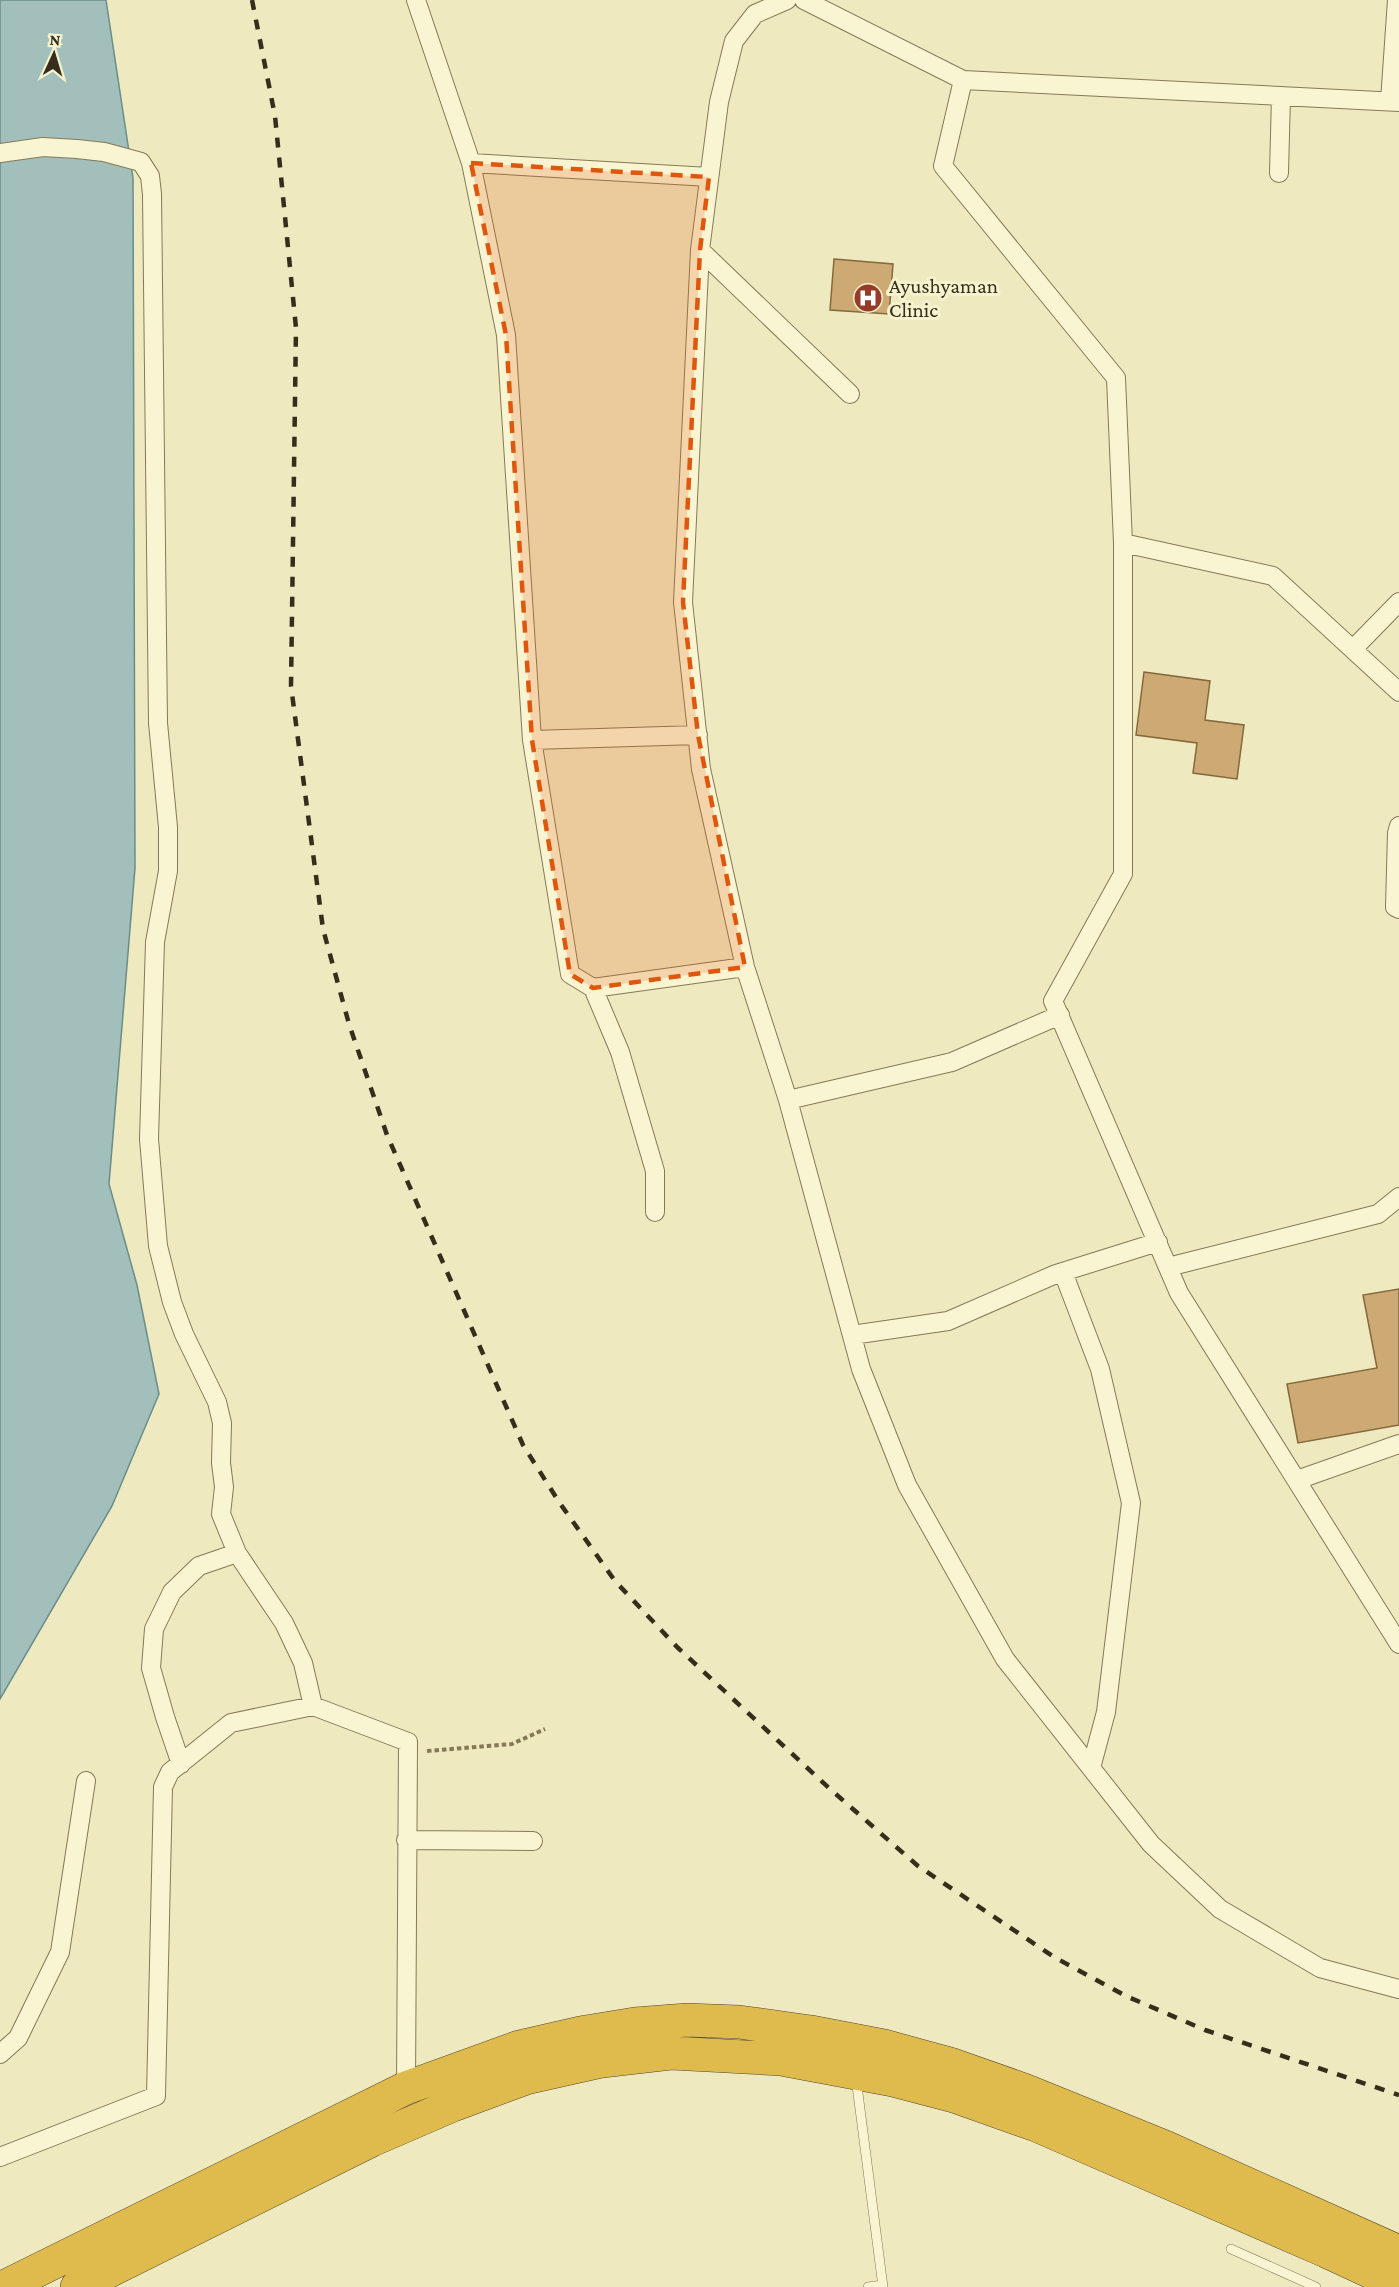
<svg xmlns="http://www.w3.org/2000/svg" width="1399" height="2287" viewBox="0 0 1399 2287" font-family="'Crimson Pro',serif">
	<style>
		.water { fill: #a2bfbc; stroke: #698d8b; stroke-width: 1.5 }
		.building { fill: #cdaa74; stroke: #86683d; stroke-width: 1.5 }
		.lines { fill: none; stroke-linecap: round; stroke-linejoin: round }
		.lane-casing { stroke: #867957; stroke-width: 10 }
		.street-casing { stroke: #867957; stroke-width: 20 }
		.highway-casing { stroke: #54462c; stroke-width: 34 }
		.path { stroke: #867957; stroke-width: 4; stroke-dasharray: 4.5 3; stroke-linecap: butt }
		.lane { stroke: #f9f5d2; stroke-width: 9 }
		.street { stroke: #f9f5d2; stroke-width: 18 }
		.highway { stroke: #dfbb4d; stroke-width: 33 }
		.rail { stroke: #362d1c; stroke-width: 4.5; stroke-dasharray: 10 10; stroke-linecap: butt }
		.marked { fill: #df570d; fill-opacity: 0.2; stroke: #df570d; stroke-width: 4.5; stroke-dasharray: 12 8; stroke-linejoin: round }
		.labels { text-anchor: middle; stroke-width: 6; stroke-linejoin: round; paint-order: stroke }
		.poi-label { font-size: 21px; fill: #362d1c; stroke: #f5f2ce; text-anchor: start }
	</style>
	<rect width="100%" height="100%" fill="#eee9bf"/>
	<path class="water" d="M0 0H106L133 178 135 868 109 1184 137 1285 159 1394 112 1506 0 1699Z"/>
	<path class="building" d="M834 259 893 264 889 314 830 310Z
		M1144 672 1210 681 1205 720 1244 725 1237 779 1193 773 1197 743 1136 735Z
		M1399 1289V1425L1298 1443 1287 1384 1377 1368 1363 1295Z"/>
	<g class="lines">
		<g class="lane-casing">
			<path id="lane" d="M856 2078 883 2287
				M1231 2249 1316 2287
				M868 2287 883 2285"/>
		</g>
		<g class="street-casing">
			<path id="street" d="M416 0 471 163 506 335 532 740 570 974 593 988 745 967
				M787 0 755 14 734 41 719 102 700 250 683 602 701 769 745 967 788 1100 861 1369 907 1485 1005 1659 1151 1844 1220 1909 1320 1968 1399 1989
				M804 0 963 80 1399 102
				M963 80 943 166 1116 378 1123 543 1273 576 1399 692
				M1390 101 1397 0
				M0 153 43 147 77 149 104 152 141 162 150 176 152 194 158 723 168 827V871L155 942 149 1139 158 1246 172 1302 184 1334 217 1402 222 1423 221 1463 224 1487 221 1514 237 1553 284 1623 303 1663 313 1706
				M471 163 709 177
				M1279 173 1281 96
				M700 250 850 394
				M1123 543V874L1053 1001 1179 1293 1399 1644
				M1353 649 1399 602
				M532 740 698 735
				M1399 826 1397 833 1395 907 1399 909
				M593 988 620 1052 655 1171V1212
				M788 1100 952 1062 1060 1015
				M1168 1267 1378 1214 1399 1197
				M1063 1272 1100 1369 1131 1503 1106 1712 1091 1768
				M852 1335 948 1321 1056 1274 1158 1242
				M1297 1480 1399 1444
				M181 1764 165 1717 151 1668 154 1629 172 1592 199 1566 237 1553
				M406 1840 533 1841
				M0 2054 18 2038 60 1952 86 1781
				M0 2157 156 2096 163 1787 170 1772 231 1723 313 1706 408 1742 406 2088"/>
		</g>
		<g class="highway-casing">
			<path id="highway" d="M4 2287 406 2088 519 2047 580 2033 635 2024 687 2020 739 2022 811 2032 884 2046 953 2065 1024 2090 1165 2147 1399 2252
				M77 2287 372 2140 453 2105 526 2078 602 2061 671 2053 781 2059 893 2080 954 2096 1036 2125 1326 2251 1399 2285"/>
		</g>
		<path class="path" d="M427 1751 512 1744 545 1729"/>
		<use href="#lane" class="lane"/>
		<use href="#street" class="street"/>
		<use href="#highway" class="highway"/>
		<path class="rail" d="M252 0 275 116 296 328 291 686 323 929 349 1024 387 1135 523 1445 559 1502 615 1581 677 1647 830 1789 918 1866 1054 1957 1126 1996 1205 2030 1399 2095"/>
	</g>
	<path class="marked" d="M471 163 709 177 700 250 683 602 698 735 745 967 593 988 570 974 532 740 506 335Z"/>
	<defs>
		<g id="hospital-disc" transform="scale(1.5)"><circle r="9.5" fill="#963b27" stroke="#f5f2ce"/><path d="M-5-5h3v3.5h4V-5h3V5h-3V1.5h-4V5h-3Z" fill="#fff"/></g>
	</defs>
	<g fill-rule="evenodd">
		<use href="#hospital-disc" x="868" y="298"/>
	</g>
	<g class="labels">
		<g class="poi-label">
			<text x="889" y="293">Ayushyaman<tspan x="889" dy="24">Clinic</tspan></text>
		</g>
	</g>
	<g transform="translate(54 54) rotate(4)" stroke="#f5f2ce" stroke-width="4.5" paint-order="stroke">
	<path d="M0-4.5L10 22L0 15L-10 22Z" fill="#362d1c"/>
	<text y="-9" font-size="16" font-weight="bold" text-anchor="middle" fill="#362d1c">N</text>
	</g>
</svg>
